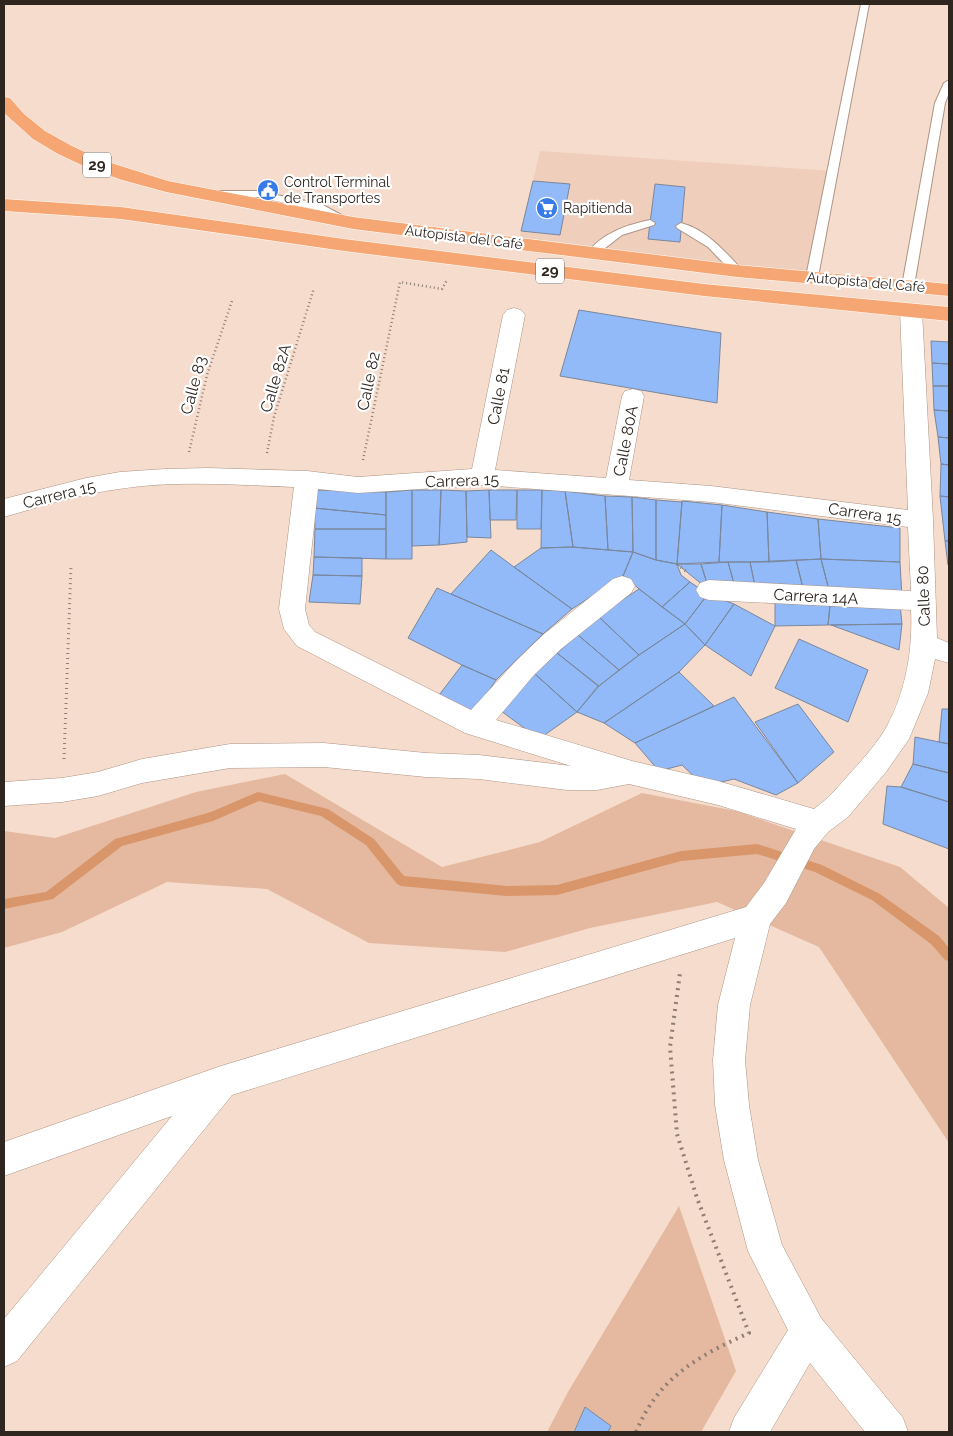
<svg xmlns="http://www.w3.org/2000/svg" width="953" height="1436" viewBox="0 0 953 1436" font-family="Raleway,sans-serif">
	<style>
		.built { fill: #efcebb }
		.green { fill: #e4b99f }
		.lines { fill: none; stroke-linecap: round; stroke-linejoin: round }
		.stream { fill: #da966b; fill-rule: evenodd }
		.building { fill: #92b9f8; stroke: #7a879c }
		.service-casing { stroke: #ac9486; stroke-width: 2 }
		.minor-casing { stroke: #ac9486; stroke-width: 1 }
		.trunk-casing { stroke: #fff; stroke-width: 1 }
		.path-far2 { stroke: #8e7d72; stroke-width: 2.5; stroke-dasharray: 1 3; stroke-linecap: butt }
		.path-far1 { stroke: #8e7d72; stroke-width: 3; stroke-dasharray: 1 4; stroke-linecap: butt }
		.path { stroke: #8e7d72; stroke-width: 4; stroke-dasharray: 2 5; stroke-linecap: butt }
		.service { fill: #fff; fill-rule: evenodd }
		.minor { fill: #fff; fill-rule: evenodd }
		.trunk { fill: #f6a672; fill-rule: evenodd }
		.labels { text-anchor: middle; stroke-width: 4.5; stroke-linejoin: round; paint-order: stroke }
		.far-poi-label { font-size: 14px; fill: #2f2620; stroke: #fff; text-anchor: start }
		.far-street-label { font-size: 14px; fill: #2f2620; stroke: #fff }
		.shield { fill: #fff; stroke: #6d6763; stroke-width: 1 }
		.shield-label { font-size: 15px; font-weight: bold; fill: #2f2620 }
		.street-label { font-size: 16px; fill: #2f2620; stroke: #fff }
	</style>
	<rect width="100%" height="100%" fill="#f6dccd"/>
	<path class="built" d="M540 151 833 171 812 277 518 244Z"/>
	<path class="green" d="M285 774 442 867 540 842 642 793 736 811 900 867 949 908V1143L819 947 717 902 590 928 505 952 369 943 267 889 167 882 62 932 4 948V831L55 838 196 792Z
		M679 1206 736 1371 701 1432H608L610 1426 585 1407 573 1432H547L568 1392Z"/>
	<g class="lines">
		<path class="stream" d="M258 792 328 809 374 839 404 876 507 886 557 885 681 851 757 844 822 865 880 894 939 936 949 948V961L945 960 931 944 872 900 815 872 757 854 681 861 557 895 507 896 401 886 397 884 366 845 321 816 259 801 213 821 122 846 53 899 4 909V899L46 892 115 839 211 812Z"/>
	</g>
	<path class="building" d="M533 181 570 184 560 235 521 231Z
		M655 184 685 187 680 242 648 239Z
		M263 186 277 188 272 194 259 191Z
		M316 197 328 199 324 204 313 202Z
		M579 310 721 333 717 403 560 376Z
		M931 341 949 342V364L932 363Z
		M932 363 949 364V386H933Z
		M933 386H949V411L934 410Z
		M934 410 949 411V438L938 437Z
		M938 437 949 438V465L941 464Z
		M941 464 949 465V497L940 496Z
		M317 490 386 492V515L314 508Z
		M412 490H441L439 545 412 546Z
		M412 490V559H386V492Z
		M441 490 466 491 467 542 439 545Z
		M489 490H517L516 520H490Z
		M489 490 491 538 467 537 466 491Z
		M517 490H542L541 529H517Z
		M542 490 565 491 573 547 541 548Z
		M565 491 605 496 608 550 573 547Z
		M605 496 632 497 633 552 608 550Z
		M940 496 949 497V541H945Z
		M632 497 656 500V560L633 552Z
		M656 500 682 502 677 564 656 560Z
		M682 501 722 505 719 562 677 564Z
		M722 505 767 512 769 562H719Z
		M314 508 386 515V529H315Z
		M767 512 818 519 821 559 769 562Z
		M818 519 900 528V562L821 559Z
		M315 529H386V559L314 557Z
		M945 541H949V565H948Z
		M573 547 633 552 623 576 572 609 514 567 541 548Z
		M491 550 514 567 572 609 543 634 451 594Z
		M633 552 656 560 677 564 681 575 690 582 662 607 623 576Z
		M314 557 362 558V576L313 575Z
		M821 559 900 562 902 598 830 594Z
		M821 559 830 594 804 592 796 560Z
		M796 560 804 592 756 591 750 562Z
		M728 562H750L756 591H736Z
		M728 562 736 591 709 590 701 564Z
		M677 564H701L709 590Z
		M313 575 362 576 360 604 309 602Z
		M690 582 708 594 685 624 662 607Z
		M437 588 451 594 543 634 496 680 462 665 408 638Z
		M639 589 685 624 639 655 598 616Z
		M708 594 734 604 705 645 685 624Z
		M775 601 830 605 828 625 775 626Z
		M734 604 775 626 751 676 705 645Z
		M900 604 902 624 828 625 830 605Z
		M598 616 639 655 619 670 578 635Z
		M685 624 705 645 679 672 604 723 577 712 599 686 639 655Z
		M902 624 899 650 831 625Z
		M578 635 619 670 599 686 557 653Z
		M799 639 868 670 848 722 775 688Z
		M557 653 598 686 577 712 535 674Z
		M462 665 496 680 471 718 436 699Z
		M679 672 714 706 635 743 604 723Z
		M535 674 577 712 539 739 497 708Z
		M734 697 798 783 776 795 734 779 704 786 682 765 659 771 635 743Z
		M798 704 834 752 798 783 755 722Z
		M942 709H949V744L939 742Z
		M915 737 949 744V773L913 764Z
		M913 764 949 773V802L901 787Z
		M887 786 901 787 949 802V849L883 824Z
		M585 1407 611 1426 608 1432H574Z"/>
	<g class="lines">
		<g class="service-casing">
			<path id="service" d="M861 4H869L818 277 812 280 806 277Z
				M949 80V93L945 103 914 286 908 289 902 286 935 103 944 83Z
				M214 191H257L321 204 356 223 351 226 347 225 318 210 257 197 210 196 209 194Z
				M650 220 655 223 654 225 622 235 596 255H588L587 253C603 233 626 225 650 220Z
				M681 223C705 229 725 251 741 269L743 271 741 273H733L708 247 677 228 676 226Z"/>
		</g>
		<g class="minor-casing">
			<path id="minor" d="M911 304 918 306 922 311 933 520 937 638 949 643V663L935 659 928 693 909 739 886 772 848 817 828 832 814 849 786 903 770 924 750 1005 745 1060 749 1105 758 1160 782 1245 821 1318 903 1418 908 1432H865L810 1363 770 1432H729L734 1418 788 1330 748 1251 724 1160 715 1105 713 1060 718 1005 735 938 232 1095 17 1361 4 1367V1319L172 1116 4 1176V1142L221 1066 746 907 764 883 796 829 718 805 629 784 597 790H567L479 779 426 777 324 767 230 768 142 783 98 796 62 802 4 806V782L62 778 98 772 142 759 230 744 324 743 426 753 479 755 571 766 465 733 297 646 284 629 279 609 294 487C236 485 176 480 119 489 80 494 42 506 4 517V499L86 478 120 472 165 469 208 468 307 471 358 477 472 469 503 315 507 310 514 308 521 310 525 315 495 470 606 478 622 396 625 391 633 389 641 391 644 396 629 480 711 486 908 510 900 311 904 306ZM482 485 711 502 908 527 911 591 709 580 700 583 696 590 700 597 709 600 911 610C913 649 906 691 887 726 878 742 865 757 852 771 840 785 829 798 814 809L718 781 632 761 496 720 533 676 561 649 631 593 635 586 631 579 622 576 613 579 543 635 515 662 471 710 315 632 309 625 305 609 318 489 358 493Z"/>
		</g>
		<g class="trunk-casing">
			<path id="trunk" d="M4 97 10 98 24 114 45 131 72 146 102 160 168 181 353 217 737 265 949 284V296L737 277 353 229 166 192 122 180 88 168 58 154 33 139 4 113Z
				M4 199 121 207 344 239 704 284 949 307V321L704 296 344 251 121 219 4 211Z"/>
		</g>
		<path class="path-far2" d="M189 452 207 375 232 301
			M267 453 274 417 314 288
			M363 460 400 282 442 289 447 280"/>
		<path class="path-far1" d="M677 564 687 572
			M64 759 71 566"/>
		<path class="path" d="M636 1432C658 1378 698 1356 749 1333L697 1198 677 1134 670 1047 680 973"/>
		<use href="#service" class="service"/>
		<use href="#minor" class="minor"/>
		<use href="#trunk" class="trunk"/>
	</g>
	<defs>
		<g id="civic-disc" transform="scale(1.125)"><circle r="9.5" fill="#377be9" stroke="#fff"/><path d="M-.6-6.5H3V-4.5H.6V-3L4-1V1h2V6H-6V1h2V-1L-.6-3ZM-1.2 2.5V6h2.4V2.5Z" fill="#fff"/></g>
		<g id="supermarket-disc" transform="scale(1.125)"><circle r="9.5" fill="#377be9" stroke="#fff"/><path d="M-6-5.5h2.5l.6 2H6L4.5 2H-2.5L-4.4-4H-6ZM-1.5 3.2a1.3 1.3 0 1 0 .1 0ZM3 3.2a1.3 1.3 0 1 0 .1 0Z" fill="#fff"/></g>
	</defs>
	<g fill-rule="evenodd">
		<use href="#civic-disc" x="268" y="190"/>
		<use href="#supermarket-disc" x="547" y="208"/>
	</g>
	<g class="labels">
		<g class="far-poi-label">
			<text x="284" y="187">Control Terminal<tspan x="284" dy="16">de Transportes</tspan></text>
			<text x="563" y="213">Rapitienda</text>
		</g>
		<g class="far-street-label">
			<text transform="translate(464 237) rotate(7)" y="5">Autopista del Café</text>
			<text transform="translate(866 282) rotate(5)" y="5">Autopista del Café</text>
		</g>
		<g class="shield">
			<rect x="83" y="152.5" width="28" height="25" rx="4"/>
			<rect x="536" y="258.5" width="28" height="25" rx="4"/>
		</g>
		<g class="shield-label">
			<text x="97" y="170">29</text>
			<text x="550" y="276">29</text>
		</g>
		<g class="street-label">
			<text transform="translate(275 378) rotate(-73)" y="6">Calle 82A</text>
			<text transform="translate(368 381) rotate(-78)" y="6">Calle 82</text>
			<text transform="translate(193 385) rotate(-75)" y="6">Calle 83</text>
			<text transform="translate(498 396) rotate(-79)" y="6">Calle 81</text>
			<text transform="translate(625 441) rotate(-79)" y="6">Calle 80A</text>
			<text transform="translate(462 480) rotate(-2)" y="6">Carrera 15</text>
			<text transform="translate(59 494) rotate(-14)" y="6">Carrera 15</text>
			<text transform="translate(865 513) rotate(8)" y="6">Carrera 15</text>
			<text transform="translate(816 596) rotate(3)" y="6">Carrera 14A</text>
			<text transform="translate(923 596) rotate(-92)" y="6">Calle 80</text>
		</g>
	</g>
	<rect width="953" height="1436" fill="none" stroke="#2f2620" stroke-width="10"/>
</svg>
